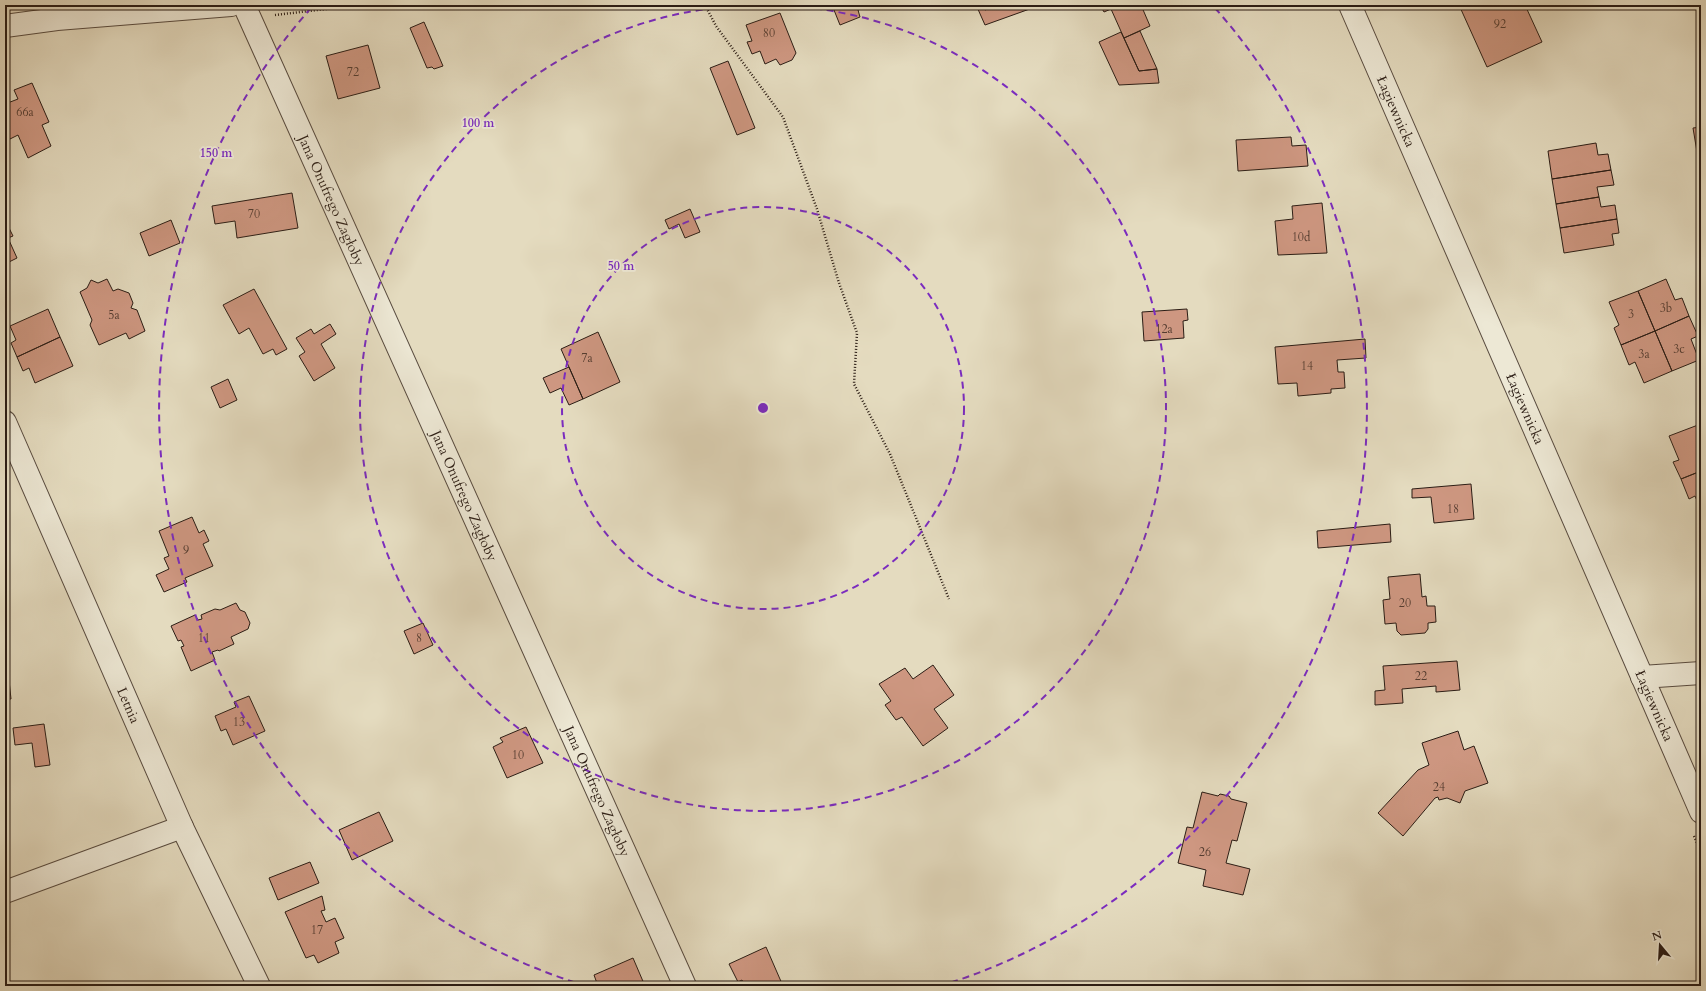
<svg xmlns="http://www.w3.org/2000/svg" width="1706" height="991" viewBox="0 0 1706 991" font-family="Cardo,serif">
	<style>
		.building { fill: #ce9781; stroke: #2b1d15 }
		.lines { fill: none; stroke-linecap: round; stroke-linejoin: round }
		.minor-casing { stroke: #594c40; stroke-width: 24 }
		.path { stroke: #2b1d15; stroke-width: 2.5; stroke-dasharray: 1 2; stroke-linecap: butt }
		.minor { stroke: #ede8d5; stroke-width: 22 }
		.ring { fill: none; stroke: #7b2cbf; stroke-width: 2; stroke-dasharray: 7 5 }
		.labels { text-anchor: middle; stroke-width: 3.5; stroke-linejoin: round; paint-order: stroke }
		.number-label { font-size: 12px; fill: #543c30 }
		.street-label { font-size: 14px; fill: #2b1d15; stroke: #ede8d5 }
		.centre { fill: #7b2cbf; stroke: #ede8d5; stroke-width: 2 }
		.ring-label { font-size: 12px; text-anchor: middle; font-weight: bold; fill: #7b2cbf; stroke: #ede8d5; stroke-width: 3.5; stroke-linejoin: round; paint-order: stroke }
	</style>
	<rect width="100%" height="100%" fill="#e4dbbf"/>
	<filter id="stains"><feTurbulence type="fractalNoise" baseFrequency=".005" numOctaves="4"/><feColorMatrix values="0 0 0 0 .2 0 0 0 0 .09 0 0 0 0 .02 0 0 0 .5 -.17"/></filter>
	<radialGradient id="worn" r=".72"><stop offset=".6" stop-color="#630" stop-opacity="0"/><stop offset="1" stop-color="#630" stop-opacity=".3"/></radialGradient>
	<path class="building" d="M832 5H872L858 10 860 17 840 25Z
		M983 5 985 10 1000 5H1038V6L985 25 977 7Z
		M1100 5H1141L1150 26 1124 38 1111 9 1104 12Z
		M1459 5H1525L1542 42 1487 67Z
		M780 13 796 53 792 60 780 65 776 59 765 64 760 51 752 54 747 42 752 41 746 25Z
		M424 22 443 66 434 69 432 67 427 68 410 28Z
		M1140 31 1157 69 1139 71 1124 38Z
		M1121 32 1139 71 1157 69 1159 83 1119 85 1099 42Z
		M368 45 380 88 338 99 326 56Z
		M728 61 755 128 737 135 710 68Z
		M32 83 49 122 42 125 51 146 28 158 18 135 10 139 5 128 6 124 5 104 18 99 14 90Z
		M1701 127V151L1697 152 1693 128Z
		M1291 137 1292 146 1306 145 1308 166 1238 171 1236 140Z
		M1596 143 1598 155 1608 154 1611 170 1552 179 1548 151Z
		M1701 151V175L1700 176 1697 152Z
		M1611 170 1614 185 1597 187 1599 197 1556 204 1552 179Z
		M292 193 298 228 237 238 235 221 215 224 212 206Z
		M1599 197 1601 207 1615 205 1617 219 1560 228 1556 204Z
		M1322 203 1327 253 1278 255 1275 221 1293 219 1292 206Z
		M690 209 700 232 685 238 679 224 669 229 665 220Z
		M1617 219 1619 233 1612 234 1614 245 1564 253 1560 228Z
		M5 220 13 236 8 238 17 258 5 264Z
		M171 220 180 243 149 256 140 233Z
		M107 279 113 291 118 289 129 293 133 303 131 308 137 310 145 331 129 339 126 333 99 345 90 325 92 320 80 292 87 288 91 280 98 283Z
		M1666 279 1675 300 1682 298 1689 316 1655 331 1638 291Z
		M254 289 287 349 276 355 273 349 263 354 249 328 239 334 223 305Z
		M1638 291 1655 331 1621 345 1614 328 1619 325 1609 302Z
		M48 309 60 337 17 357 11 343 16 340 10 326Z
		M1187 309 1188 320 1183 321 1184 338 1144 341 1142 312Z
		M1689 316 1698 336 1691 339 1699 360 1672 371 1655 331Z
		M330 324 336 334 321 344 335 368 314 381 299 356 305 352 296 338 311 329 314 334Z
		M1655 331 1672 371 1644 383 1635 362 1629 365 1621 345Z
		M598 332 620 382 583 399 561 349Z
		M60 337 73 366 35 383 29 368 23 371 17 357Z
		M1365 339 1366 358 1337 360 1338 372H1344L1345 388 1331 389V393L1298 396 1297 383 1278 384 1275 347Z
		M569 367 583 399 569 405 561 388 550 393 543 378Z
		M228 379 237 400 220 408 211 387Z
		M1698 425 1701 432V471L1681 479 1673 462 1679 460 1669 436Z
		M1701 471V510L1695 496 1689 499 1681 479Z
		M1471 484 1474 519 1434 523 1431 497 1412 498V489Z
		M192 517 199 533 204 530 209 541 203 544 213 566 185 578 187 582 164 592 156 575 169 569 164 558 169 556 159 531Z
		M1390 524 1391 542 1318 548 1317 531Z
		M1420 574 1422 597 1426 596 1427 606H1435L1436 622 1428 623V629L1425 633 1401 635 1397 631 1396 623 1385 624 1383 600 1390 599 1388 577Z
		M236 603 240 610 245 612 250 623 248 629 231 637 234 644 219 651 218 650 212 652 215 660 191 671 181 647 184 646 181 640 178 641 171 626 195 615 198 620 202 619 201 615 215 609 220 610Z
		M423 623 433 645 414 654 404 631Z
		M1457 661 1460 690 1436 692V686L1402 689 1403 703 1375 705V691L1385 690 1383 666Z
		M933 665 954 695 934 709 948 728 923 746 902 717 896 720 885 705 891 701 879 684 905 668 913 679Z
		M5 671H8L11 699H5Z
		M249 696 265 731 233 745 226 729 221 731 215 716 236 707 234 702Z
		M44 724 50 765 35 767 32 743 15 745 13 728Z
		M526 727 543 763 507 778 493 747 503 742 500 738Z
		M1458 731 1464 750 1474 746 1488 783 1465 791 1460 803 1447 798 1439 800 1438 797 1435 798 1403 836 1378 813 1418 770 1429 765 1422 743Z
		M1202 792 1218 796 1220 794 1229 796 1231 799 1247 803 1237 841 1232 840 1226 863 1250 869 1243 895 1203 886 1206 870 1178 863 1187 827 1193 828Z
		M379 812 393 841 352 860 339 830Z
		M310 862 319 883 278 900 269 878Z
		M322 896 325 910 321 911 326 922 335 918 344 938 335 942 339 953 318 963 314 955 306 958 285 912Z
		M766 947 783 986H745L742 980 738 982 729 964Z
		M633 958 645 986H598L594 975Z"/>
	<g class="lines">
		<g class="minor-casing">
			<g id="minor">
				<path id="s1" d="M244 5 685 986"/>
				<path id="s2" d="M1350 5 1701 812"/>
				<path d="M5 26 57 19 231 5"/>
				<path id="s3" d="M5 422 182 827 259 986"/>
				<path d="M1642 677 1701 673"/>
				<path d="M5 892 182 827"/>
			</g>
		</g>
		<path class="path" d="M705 5 716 26 783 117 817 209 839 283 857 333 854 384 890 454 949 599
			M275 15 360 5
			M1694 836 1701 852"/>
		<use href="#minor" class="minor"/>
	</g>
	<g class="ring">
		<circle cx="763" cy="408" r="201"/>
		<path d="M767 5A403 403 0 1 1 759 5"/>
		<path d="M586 986A604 604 0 0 1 311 8M1215 8A604 604 0 0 1 940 986"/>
	</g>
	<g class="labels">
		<g class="number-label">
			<text x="1500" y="28">92</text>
			<text x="769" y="37">80</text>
			<text x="353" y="76">72</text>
			<text x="25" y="116">66a</text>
			<text x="254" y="218">70</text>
			<text x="1301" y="241">10d</text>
			<text x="1666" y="312">3b</text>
			<text x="1631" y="318">3</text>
			<text x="114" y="319">5a</text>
			<text x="1164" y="333">12a</text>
			<text x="1679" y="353">3c</text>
			<text x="1644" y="358">3a</text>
			<text x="587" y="362">7a</text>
			<text x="1307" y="370">14</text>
			<text x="1453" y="513">18</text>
			<text x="186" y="554">9</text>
			<text x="1405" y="607">20</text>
			<text x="204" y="642">11</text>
			<text x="419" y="642">8</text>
			<text x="1421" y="680">22</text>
			<text x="239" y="726">13</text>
			<text x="518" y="759">10</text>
			<text x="1439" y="791">24</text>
			<text x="1205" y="856">26</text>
			<text x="317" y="934">17</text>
		</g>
		<g class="street-label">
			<text dy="5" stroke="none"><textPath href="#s2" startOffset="116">Łagiewnicka</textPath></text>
			<text dy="5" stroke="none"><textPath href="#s1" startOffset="214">Jana Onufrego Zagłoby</textPath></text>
			<text dy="5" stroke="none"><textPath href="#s2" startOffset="440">Łagiewnicka</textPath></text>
			<text dy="5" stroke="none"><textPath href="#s1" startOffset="538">Jana Onufrego Zagłoby</textPath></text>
			<text dy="5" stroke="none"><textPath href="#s3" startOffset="309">Letnia</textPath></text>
			<text dy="5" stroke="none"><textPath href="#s2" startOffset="764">Łagiewnicka</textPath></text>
			<text dy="5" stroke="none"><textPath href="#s1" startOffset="862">Jana Onufrego Zagłoby</textPath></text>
		</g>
	</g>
	<circle cx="763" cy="408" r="6" class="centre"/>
	<g class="ring-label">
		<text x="478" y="127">100 m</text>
		<text x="216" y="157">150 m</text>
		<text x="621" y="270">50 m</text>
	</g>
	<rect width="1706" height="991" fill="none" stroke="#e4dbbf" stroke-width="20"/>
	<rect x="6" y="6" width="1694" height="979" fill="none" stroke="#2b1d15" stroke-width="2"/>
	<rect x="10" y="10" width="1686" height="971" fill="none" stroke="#2b1d15"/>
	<g transform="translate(1660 945) rotate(342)" stroke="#ede8d5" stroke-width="3" paint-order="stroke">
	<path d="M0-3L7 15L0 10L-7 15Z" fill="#2b1d15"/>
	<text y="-6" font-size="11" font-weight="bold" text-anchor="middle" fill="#2b1d15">N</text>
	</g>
	<rect width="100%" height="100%" filter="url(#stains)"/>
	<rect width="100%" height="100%" fill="url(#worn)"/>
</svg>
